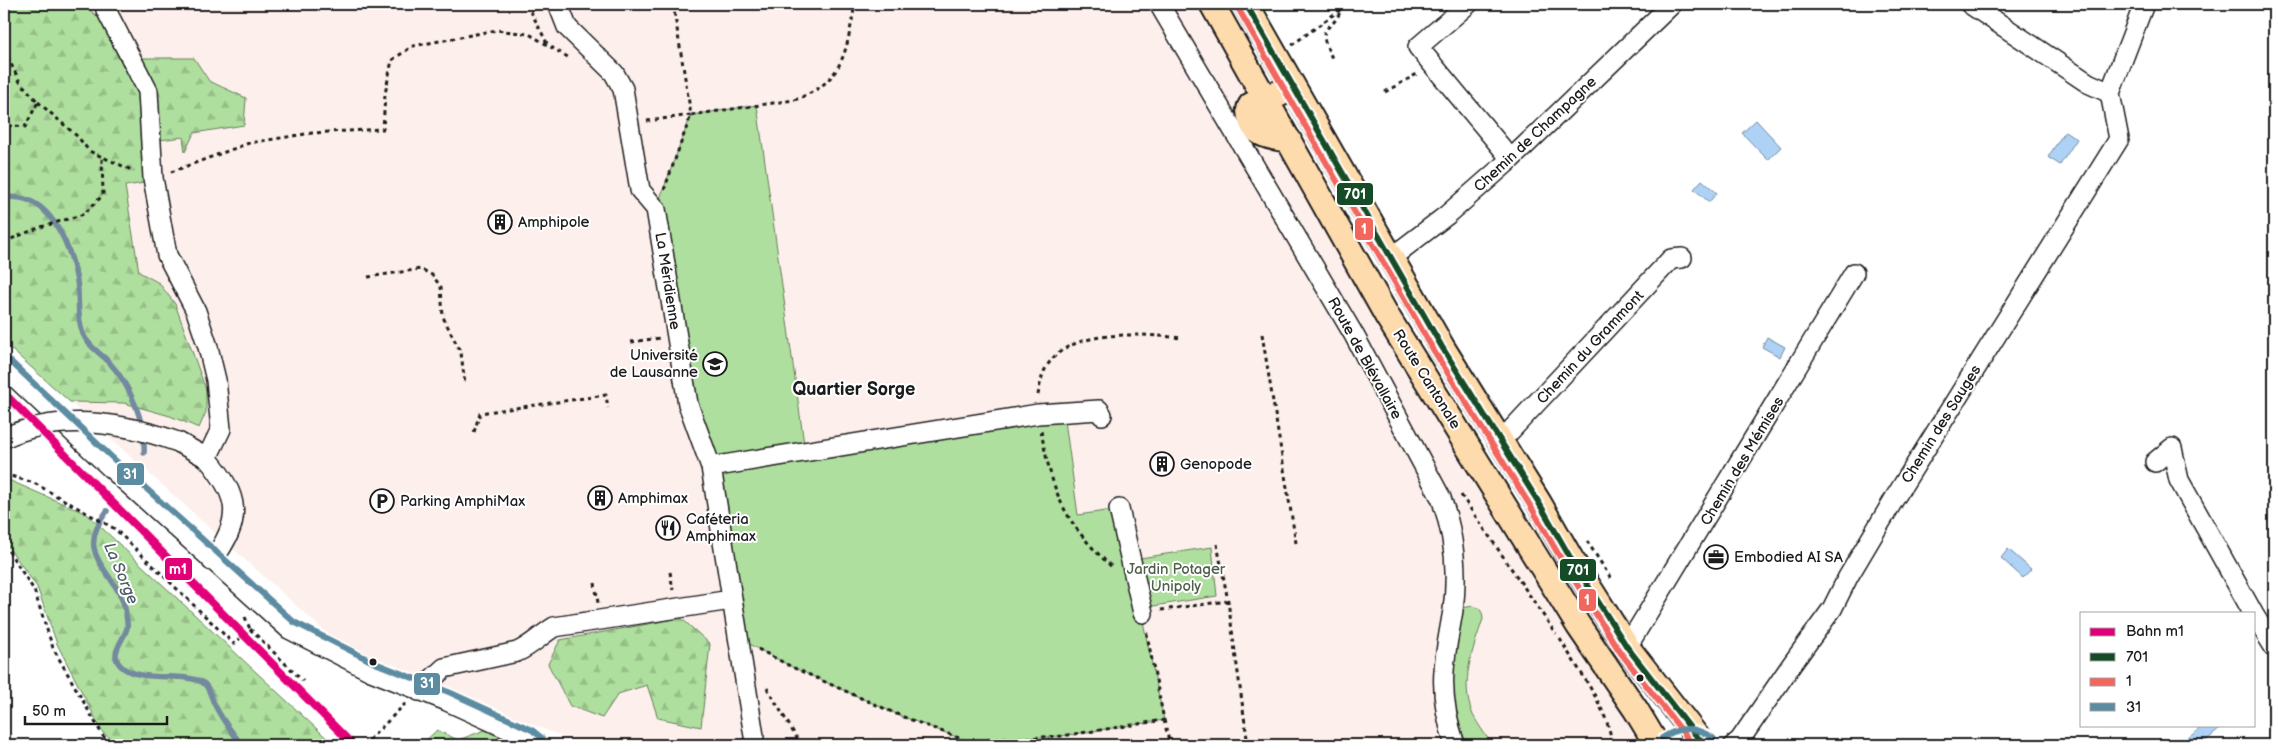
<svg xmlns="http://www.w3.org/2000/svg" width="2278" height="749" viewBox="0 0 2278 749" font-family="'Balsamiq Sans',sans-serif">
	<style>
		.built { fill: #fdefec }
		.green { fill: #afdf9e; stroke: #667e5d }
		.forest { fill: url(#forest-firs); stroke: #667e5d }
		.water { fill: #add2f6; stroke: #73899f }
		.lines { fill: none; stroke-linecap: round; stroke-linejoin: round }
		.stream { stroke: #73899f; stroke-width: 5.5 }
		.minor-casing { stroke: #1c1c1c; stroke-width: 22 }
		.major-casing { stroke: #1c1c1c; stroke-width: 28 }
		.path { stroke: #1c1c1c; stroke-width: 3; stroke-dasharray: 4 4; stroke-linecap: butt }
		.minor { stroke: #fff; stroke-width: 19 }
		.major { stroke: #fedbac; stroke-width: 24 }
		.minor-bridge-casing { stroke: #1c1c1c; stroke-width: 22; stroke-linecap: butt }
		.minor-bridge { stroke: #fff; stroke-width: 19 }
		.bus-1-casing { stroke: #fff; stroke-width: 10 }
		.bus-2-casing { stroke: #fff; stroke-width: 10 }
		.bus-3-casing { stroke: #fff; stroke-width: 10 }
		.bus-1 { stroke: #154b26; stroke-width: 6 }
		.bus-2 { stroke: #f2665e; stroke-width: 6 }
		.bus-3 { stroke: #5c8ca2; stroke-width: 6 }
		.rail-1-casing { stroke: #fff; stroke-width: 11 }
		.rail-1 { stroke: #e2007a; stroke-width: 8 }
		.bus-dot { fill: #1c1c1c; stroke: #fff; stroke-width: 2 }
		.labels { text-anchor: middle; stroke-width: 4; stroke-linejoin: round; paint-order: stroke }
		.street-label { font-size: 15px; fill: #1c1c1c; stroke: #fff }
		.poi-label { font-size: 15px; fill: #1c1c1c; stroke: #fff; text-anchor: start }
		.park-label { font-size: 15px; fill: #4f604a; stroke: #fff }
		.water-label { font-size: 16px; font-style: italic; fill: #4f5c68; stroke: #fff }
		.quarter-label { font-size: 18px; font-weight: bold; fill: #1c1c1c; stroke: #fff }
		.line-badge { stroke: #fff; stroke-width: 2 }
		.badge-label { font-size: 14px; text-anchor: middle; font-weight: bold; fill: #fff }
	</style>
	<defs>
		<pattern id="forest-firs" width="22" height="20" patternUnits="userSpaceOnUse" patternTransform="scale(1.25)"><rect width="22" height="20" fill="#afdf9e"/><path d="M5 1l3.5 6h-7zM16 11l3.5 6h-7z" fill="#96bf88"/></pattern>
	</defs>
	<rect width="100%" height="100%" fill="#fff"/>
	<filter id="ink" filterUnits="userSpaceOnUse"><feTurbulence type="fractalNoise" baseFrequency=".02" numOctaves="2"/><feDisplacementMap in="SourceGraphic" scale="10" xChannelSelector="R" yChannelSelector="G"/><feConvolveMatrix kernelMatrix="1 2 1 2 8 2 1 2 1" color-interpolation-filters="sRGB"/></filter>
	<g filter="url(#ink)">
		<path class="built" d="M4 4H1201L1246 93 1241 107 1277 149 1393 352 1640 725 1641 745H565L563 737 340 645 4 343Z"/>
		<path class="green" d="M757 105 805 451 1038 414 1065 421 1078 515 1119 509 1164 720 1062 736 967 741 901 716 792 667 738 638 656 209 691 115Z
			M1212 547 1217 596 1147 607 1140 558Z
			M1472 606C1479 607 1483 611 1483 619 1473 649 1459 683 1473 715 1478 725 1486 735 1492 745H1467C1449 702 1448 653 1463 608Z"/>
		<path class="forest" d="M4 4H83L100 19 121 58H194L209 81 246 98 244 125 194 133 185 152 183 137 145 142V183L125 186 139 272 159 283 175 304 206 390V412L199 428 170 416 124 403 70 402 4 343Z
			M4 478 87 514 334 745H121L103 733 57 644 37 587 4 541Z
			M681 618 710 644 701 727 658 718 647 685 618 694 602 718 570 706 548 664 560 640Z
			M437 730 458 740 485 730 495 735 516 736 528 745H421Z"/>
		<path class="water" d="M1756 120 1781 147 1768 160 1742 133Z
			M2065 131 2077 139 2060 165 2048 157Z
			M1702 180 1717 193 1709 202 1694 189Z
			M1767 337 1785 347 1780 357 1762 347Z
			M2008 549 2031 569 2023 578 2001 558Z
			M2204 725H2218L2221 728 2201 745H2192L2187 739Z"/>
		<g class="lines">
			<path class="stream" d="M4 198C49 190 70 245 77 281 80 299 76 316 83 334 88 346 100 353 109 362 130 385 146 422 144 453
				M107 511C71 558 118 569 126 613 126 618 128 623 127 628 124 640 108 654 121 666 138 683 184 672 202 682 209 686 210 694 213 701 220 717 231 731 242 745"/>
			<g class="minor-casing">
				<path id="minor" d="M105 4 106 10 148 91 153 178 167 255 196 311 208 347 216 380 221 429 207 458C240 497 243 519 212 561
					M558 4 567 27 614 73 623 89 640 190 656 209 688 404 711 467 754 736
					M1159 4 1354 335 1441 498C1454 533 1458 573 1453 610 1450 630 1445 650 1444 671 1442 696 1447 721 1455 745
					M1468 4 1418 47 1511 159
					M1970 4 2088 83 2110 93
					M2110 93 2144 4
					M1392 257 1447 215 1511 159 1672 4
					M4 367 113 470 289 629 371 671 447 701 528 738 536 745
					M178 442 207 458
					M1500 442 1671 259 1682 258
					M2155 462 2172 448 2179 480 2253 613
					M711 467 1038 414 1099 410 1102 415
					M1119 509 1143 613
					M2254 615 2274 647
					M1627 647 1854 273
					M419 691 444 668 517 652C531 646 541 635 554 627L731 600
					M1734 745 1740 740 1792 664 1832 609 1848 577 1896 496 2119 139 2110 93"/>
			</g>
			<g class="major-casing">
				<path id="major" d="M1212 4 1387 316 1578 625 1636 710 1657 745
					M1246 4 1442 347 1539 503 1571 559 1627 647 1698 738
					M1280 94H1274L1251 105C1248 109 1249 111 1250 117 1254 137 1272 137 1289 140"/>
			</g>
			<path class="path" d="M527 4 548 45
				M1292 45 1348 4
				M4 50 20 82 38 102 25 127 6 125 4 123
				M1332 58C1313 20 1333 35 1341 9
				M1385 92 1417 74
				M38 102 78 137 89 151 134 171
				M647 121 691 115 673 4
				M171 172 249 143 312 133 383 129 385 94 392 60 413 46 497 30 529 34 571 59
				M664 190 691 115 794 100C845 82 846 51 855 4
				M4 242 38 228 84 214 103 195 102 158
				M368 277 421 269 432 275 441 287 443 317 461 353 465 384
				M1262 334 1296 543
				M631 342 660 338
				M1038 395C1040 384 1042 372 1049 363 1073 328 1145 334 1181 338
				M1041 431C1053 495 1064 523 1113 568
				M474 432 480 413 606 395 608 408
				M4 474 34 483 115 529 234 644 250 629 303 681
				M1461 495 1556 634
				M1587 541 1612 580
				M4 544 34 590 53 648 103 736 114 745
				M1217 544 1228 601 1248 745
				M670 572 673 590
				M595 583 598 603
				M1161 610 1228 601
				M245 617 250 629
				M1560 639C1578 670 1609 709 1612 745
				M758 649 792 667 901 716 967 741 1062 736 1164 720 1146 630
				M767 688 801 745
				M1164 720 1170 745
				M369 740 406 703"/>
			<use href="#minor" class="minor"/>
			<use href="#major" class="major"/>
			<g class="minor-bridge-casing">
				<path id="minor-bridge" d="M4 438C60 412 122 422 178 442"/>
			</g>
			<use href="#minor-bridge" class="minor-bridge"/>
			<g class="bus-1-casing">
				<path id="bus-1" d="M1246 4 1442 347 1539 503 1571 559 1627 647 1698 738 1708 745"/>
			</g>
			<g class="bus-2-casing">
				<path id="bus-2" d="M1238 8 1434 351 1531 507 1564 564 1620 652 1693 745"/>
			</g>
			<g class="bus-3-casing">
				<path id="bus-3" d="M10 361 119 464 294 622 375 663 451 693 532 730 542 738
					M1662 738C1680 726 1695 726 1713 738"/>
			</g>
			<use href="#bus-1" class="bus-1"/>
			<use href="#bus-2" class="bus-2"/>
			<use href="#bus-3" class="bus-3"/>
			<g class="rail-1-casing">
				<path id="rail-1" d="M4 393 353 745"/>
			</g>
			<use href="#rail-1" class="rail-1"/>
		</g>
	</g>
	<defs>
		<g id="building-ring" transform="scale(1.25)"><circle r="9.5" fill="#fff" stroke="#1c1c1c" stroke-width="1.5"/><path d="M-4-6H4V6H1V3H-1V6H-4ZM-2.5-4.3h1.7v1.8h-1.7ZM.8-4.3h1.7v1.8H.8ZM-2.5-1h1.7V.8h-1.7ZM.8-1h1.7V.8H.8Z" fill="#1c1c1c"/></g>
		<g id="university-ring" transform="scale(1.25)"><circle r="9.5" fill="#fff" stroke="#1c1c1c" stroke-width="1.5"/><path d="M0-5L7-2L0 1L-7-2ZM-4 1L0 2.5L4 1V4Q0 6-4 4Z" fill="#1c1c1c"/></g>
		<g id="parking-ring" transform="scale(1.25)"><circle r="9.5" fill="#fff" stroke="#1c1c1c" stroke-width="1.5"/><path d="M-3.5-5.5H1a3.5 3.5 0 0 1 0 7H-1V5.5H-3.5ZM-1-3.4V-.6H.8a1.4 1.4 0 0 0 0-2.8Z" fill="#1c1c1c"/></g>
		<g id="restaurant-ring" transform="scale(1.25)"><circle r="9.5" fill="#fff" stroke="#1c1c1c" stroke-width="1.5"/><path d="M-5-6h1v4h1v-4h1v4h1v-4h1v5L-1.5 .5V6h-2V.5L-5-1ZM5-6V6H3V1.5H1.5Q1.5-4 5-6Z" fill="#1c1c1c"/></g>
		<g id="office-ring" transform="scale(1.25)"><circle r="9.5" fill="#fff" stroke="#1c1c1c" stroke-width="1.5"/><path d="M-6-3h4V-5.5h4V-3h4V5H-6ZM-1-4.5V-3h2v-1.5ZM-6 0V1H6V0Z" fill="#1c1c1c"/></g>
	</defs>
	<g fill-rule="evenodd">
		<use href="#building-ring" x="500" y="222"/>
		<use href="#university-ring" x="715" y="364"/>
		<use href="#building-ring" x="1162" y="464"/>
		<use href="#building-ring" x="600" y="498"/>
		<use href="#parking-ring" x="382" y="501"/>
		<use href="#restaurant-ring" x="668" y="528"/>
		<use href="#office-ring" x="1716" y="557"/>
	</g>
	<g class="bus-dot">
		<circle cx="373" cy="662" r="4.5"/>
		<circle cx="1640" cy="678" r="4.5"/>
	</g>
	<g class="labels">
		<g class="street-label">
			<text transform="translate(1535 134) rotate(-43)" y="5">Chemin de Champagne</text>
			<text transform="translate(668 281) rotate(81)" y="5">La Méridienne</text>
			<text transform="translate(1590 347) rotate(-47)" y="5">Chemin du Grammont</text>
			<text transform="translate(1365 358) rotate(61)" y="5">Route de Blévallaire</text>
			<text transform="translate(1427 379) rotate(58)" y="5">Route Cantonale</text>
			<text transform="translate(1941 424) rotate(-58)" y="5">Chemin des Sauges</text>
			<text transform="translate(1742 461) rotate(-59)" y="5">Chemin des Mémises</text>
		</g>
		<g class="poi-label">
			<text x="518" y="227">Amphipole</text>
			<text x="698" y="360" text-anchor="end">Université<tspan x="698" dy="17">de Lausanne</tspan></text>
			<text x="1180" y="469">Genopode</text>
			<text x="618" y="503">Amphimax</text>
			<text x="400" y="506">Parking AmphiMax</text>
			<text x="686" y="524">Caféteria<tspan x="686" dy="17">Amphimax</tspan></text>
			<text x="1734" y="562">Embodied AI SA</text>
		</g>
		<g class="park-label">
			<text x="1176" y="574">Jardin Potager<tspan x="1176" dy="17">Unipoly</tspan></text>
		</g>
		<g class="water-label">
			<text transform="translate(122 573) rotate(67)" y="6">La Sorge</text>
		</g>
		<g class="quarter-label">
			<text x="854" y="395">Quartier Sorge</text>
		</g>
	</g>
	<g class="line-badge">
		<rect x="1336" y="182" width="38" height="24" rx="5" fill="#154b26"/>
		<rect x="1354" y="217" width="20" height="24" rx="5" fill="#f2665e"/>
		<rect x="116" y="462" width="29" height="24" rx="5" fill="#5c8ca2"/>
		<rect x="164" y="557" width="29" height="24" rx="5" fill="#e2007a"/>
		<rect x="1559" y="558" width="38" height="24" rx="5" fill="#154b26"/>
		<rect x="1578" y="588" width="19" height="24" rx="5" fill="#f2665e"/>
		<rect x="413" y="672" width="28" height="24" rx="5" fill="#5c8ca2"/>
	</g>
	<g class="badge-label">
		<text x="1355" y="199">701</text>
		<text x="1364" y="234">1</text>
		<text x="130" y="479">31</text>
		<text x="178" y="574">m1</text>
		<text x="1578" y="575">701</text>
		<text x="1587" y="605">1</text>
		<text x="427" y="688">31</text>
	</g>
	<rect width="2278" height="749" fill="none" stroke="#fff" stroke-width="20"/>
	<rect x="10" y="10" width="2258" height="729" fill="none" stroke="#1c1c1c" stroke-width="2" filter="url(#ink)"/>
	<rect x="2080" y="612" width="175" height="115" fill="#ffffff" stroke="#a4a4a4"/>
	<rect x="2090" y="628" width="25" height="8" fill="#e2007a" stroke="#a4a4a4"/>
	<text x="2126" y="636" font-size="15" fill="#1c1c1c">Bahn m1</text>
	<rect x="2090" y="653" width="25" height="8" fill="#154b26" stroke="#a4a4a4"/>
	<text x="2126" y="662" font-size="15" fill="#1c1c1c">701</text>
	<rect x="2090" y="678" width="25" height="8" fill="#f2665e" stroke="#a4a4a4"/>
	<text x="2126" y="686" font-size="15" fill="#1c1c1c">1</text>
	<rect x="2090" y="703" width="25" height="8" fill="#5c8ca2" stroke="#a4a4a4"/>
	<text x="2126" y="712" font-size="15" fill="#1c1c1c">31</text>
	<path d="M25 716v8h142v-8" fill="none" stroke="#1c1c1c" stroke-width="2.5"/>
	<text x="32" y="716" font-size="15" fill="#1c1c1c" stroke="#ffffff" stroke-width="4" paint-order="stroke">50 m</text>
</svg>
